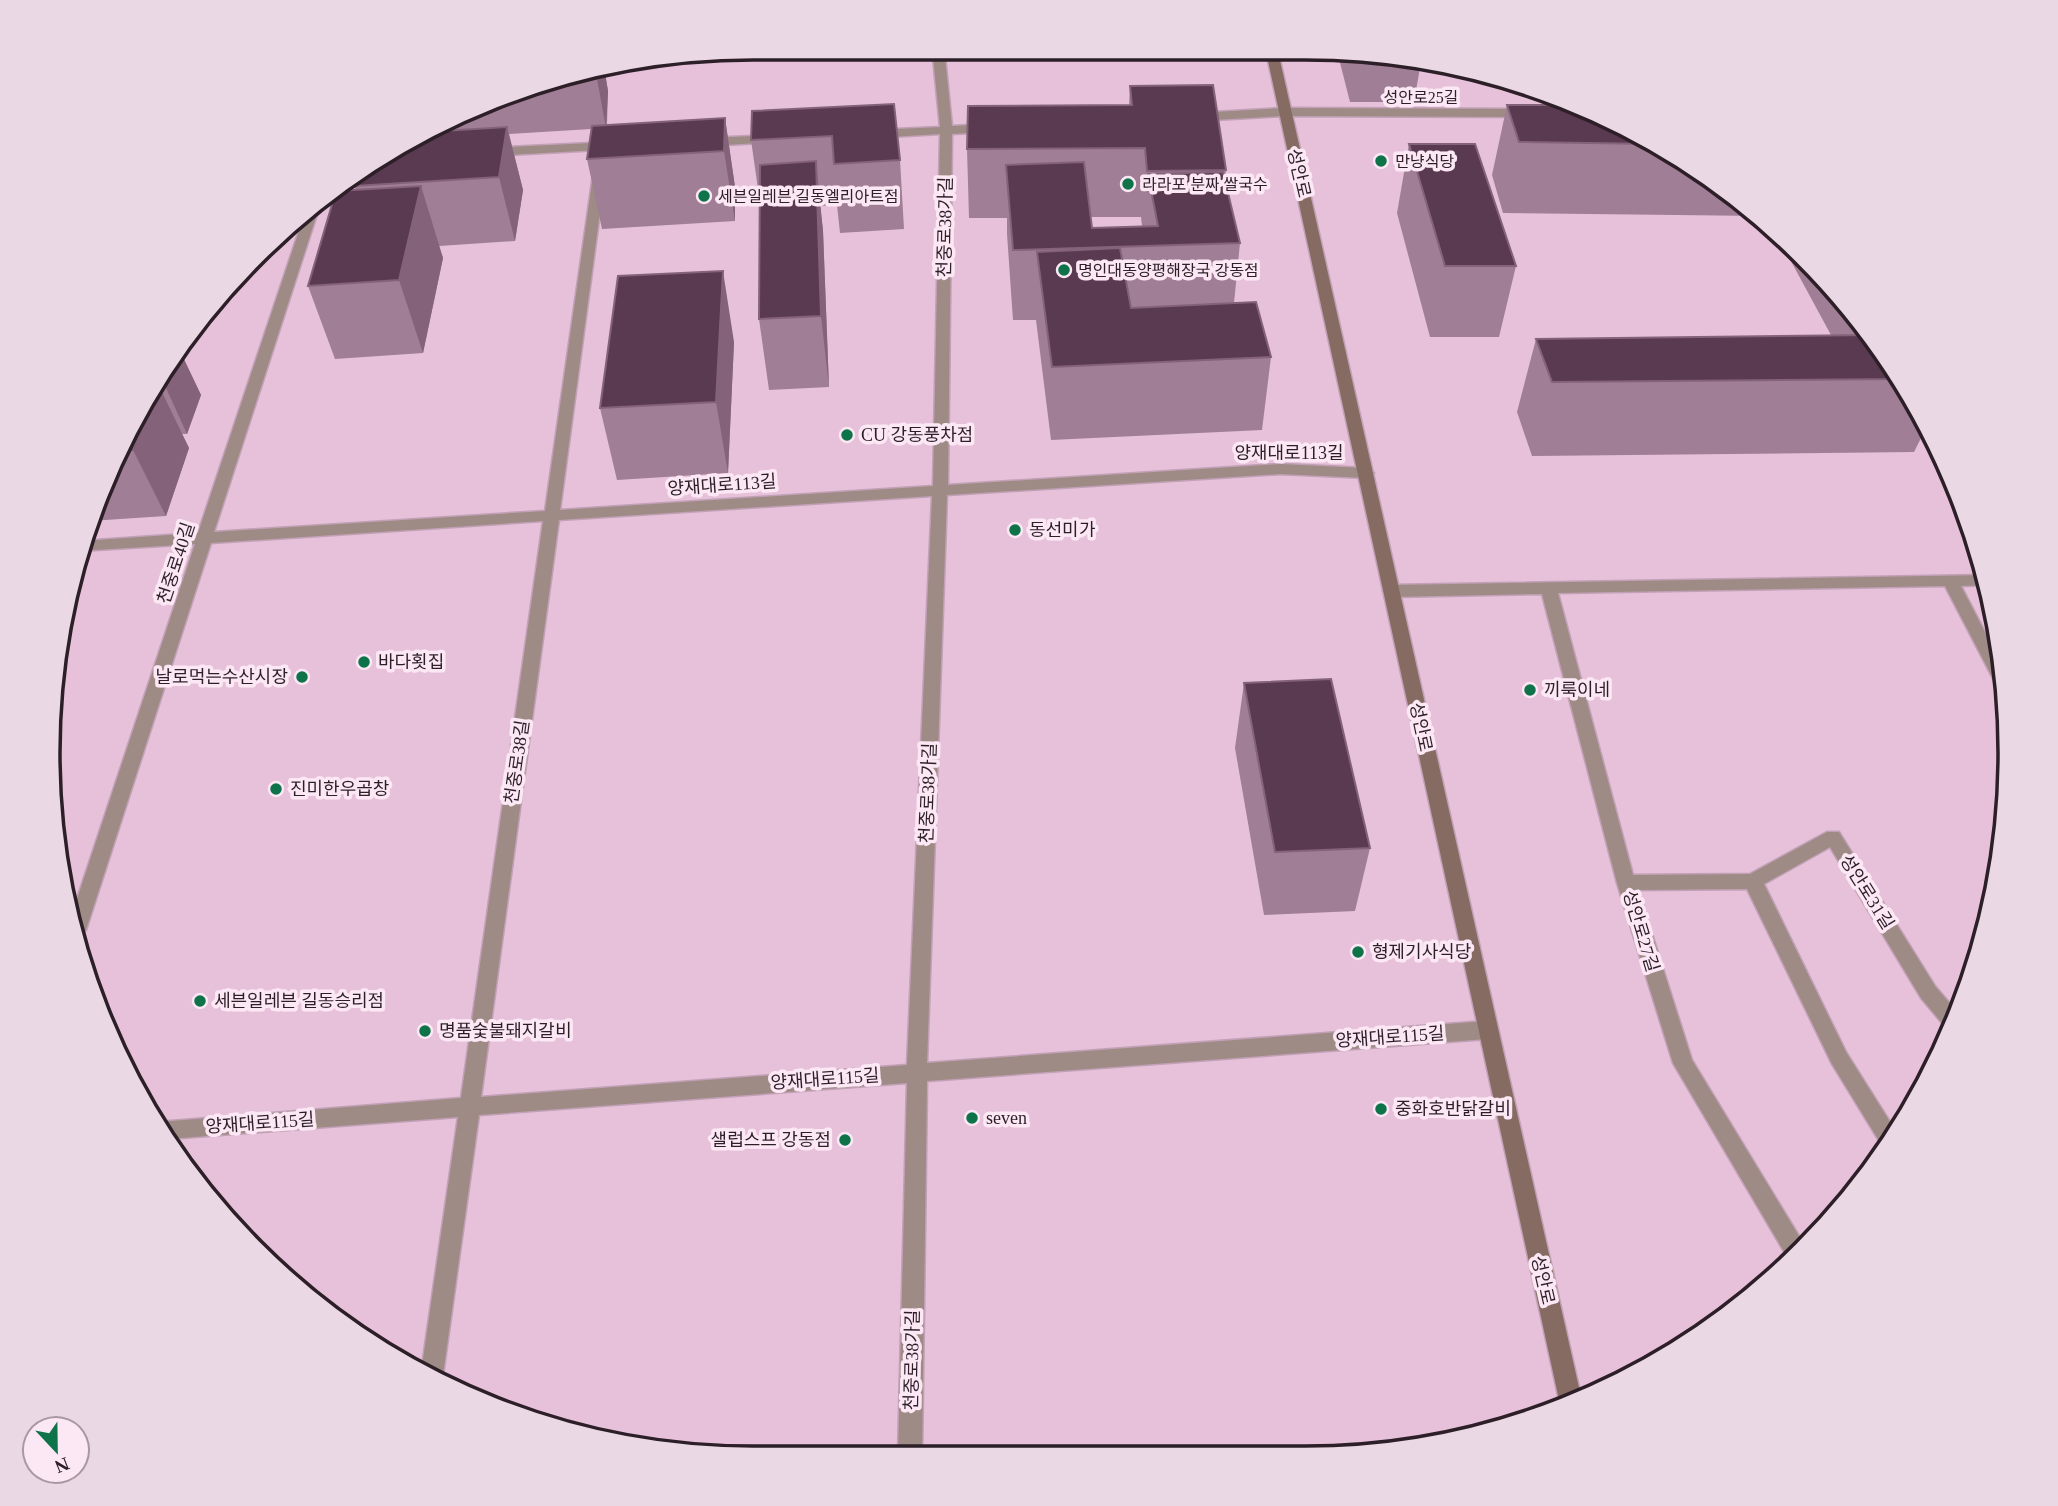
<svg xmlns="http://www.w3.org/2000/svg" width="2058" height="1506" viewBox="0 0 2058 1506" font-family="'Times New Roman','Noto Sans KR',serif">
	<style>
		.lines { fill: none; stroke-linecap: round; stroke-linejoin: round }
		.minor-casing { stroke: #c2a1b6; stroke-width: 3 }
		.secondary-casing { stroke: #c2a1b6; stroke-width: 3 }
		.minor { fill: #9e8b85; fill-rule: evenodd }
		.secondary { fill: #866b62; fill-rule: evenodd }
		.wall { fill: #a07e95; fill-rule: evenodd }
		.shaded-wall { fill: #846279 }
		.building { fill: #5a3a50; stroke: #846279; stroke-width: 2 }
		.poi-dot { fill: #0f734a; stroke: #fce8f5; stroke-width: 2.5 }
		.labels { text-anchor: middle; stroke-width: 7; stroke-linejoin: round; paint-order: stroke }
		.far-street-label { font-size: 16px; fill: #2d1f28; stroke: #fce8f5 }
		.far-poi-label { font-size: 16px; fill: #2d1f28; stroke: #fce8f5; text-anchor: start }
		.street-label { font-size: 18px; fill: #2d1f28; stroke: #fce8f5 }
		.poi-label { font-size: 18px; fill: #2d1f28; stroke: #fce8f5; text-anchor: start }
		.rim { fill: none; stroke: #2d1f28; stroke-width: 3.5 }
	</style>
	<rect width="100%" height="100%" fill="#e7c1da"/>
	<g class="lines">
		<g class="minor-casing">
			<path id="minor" d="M932 47H944L952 126 990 124 996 128 990 132 952 134 948 485 1280 464 1366 468 1374 473 1366 478 1280 474 947 495 927 1063 1487 1021 1494 1024 1497 1030 1494 1036 1487 1039 927 1081 922 1456H898L907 1083 479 1115 442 1382 421 1373 458 1117 168 1139 158 1122 461 1098 543 521 211 543 86 930 78 937 72 914 195 544 79 551 82 541 198 533 304 216 317 205 319 208 214 532 545 511 593 175 599 171 605 175 560 510 933 486 940 134 874 138 868 134 874 130 940 127ZM932 496 907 1065 481 1097 559 520Z
				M1285 108 1528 109 1534 113 1528 117 1285 116 1196 121 1190 117 1196 113Z
				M773 135 779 139 777 142 707 146 701 142 707 138Z
				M612 142 616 143V149L490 156 484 152 490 148Z
				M1987 575 1989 585 1961 586 2002 665 2007 696 1999 690 1945 586 1558 593 1633 875 1750 874 1827 832H1839L1935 986 1958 1013 1950 1030 1947 1029 1921 998 1830 847 1764 884 1846 1052 1897 1133 1884 1149 1832 1064 1747 889 1638 890 1692 1060 1802 1241 1805 1247 1793 1258 1786 1255 1673 1063 1617 883 1542 594 1391 597 1383 591 1391 585Z"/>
		</g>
		<g class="secondary-casing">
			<path id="secondary" d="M1265 47H1277L1582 1401 1561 1409Z"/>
		</g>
		<use href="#minor" class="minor"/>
		<use href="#secondary" class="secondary"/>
	</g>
	<path class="wall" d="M1337 51 1421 62 1414 102H1350Z
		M604 67 608 91 607 125 725 118 735 187V221L602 229 587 159 591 129 509 134 523 190 515 241 439 246 443 258 423 353 335 359 308 286 356 190 354 186 457 130 453 117 483 101 570 71Z
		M1130 86 1226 170 1225 180 1240 243 1234 303 1271 357 1262 430 1051 440 1036 320H1013L1007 234V218H969L967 149 1129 106ZM1091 217H1141L1142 226 1092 228Z
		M894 104 900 160 904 229 840 233 837 205 820 206 823 231 829 387 769 390 759 319 760 203 751 140Z
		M1507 105H1583L1697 166 1762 216 1503 213 1492 175Z
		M1409 144 1516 266 1499 337H1430L1397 213Z
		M1789 242 1865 323 1928 424 1914 452 1532 456 1517 412 1536 339 1831 335 1786 252Z
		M734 342 728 473 617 480 600 408Z
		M180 351 201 395 187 434H182L189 448 166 516 90 521 120 441Z
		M1244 683 1370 848 1355 911 1264 915 1235 748Z"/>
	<path class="shaded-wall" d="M604 67 608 91 606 128 595 68Z
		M725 118 735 187V221L724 151Z
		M507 127 523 190 515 241 499 177Z
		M816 161 823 231 829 387 821 316Z
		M421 186 443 258 423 353 399 280Z
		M723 271 734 342 728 473 716 402Z
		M180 351 201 395 187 434 162 379Z
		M158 384 189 448 166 516 133 450Z"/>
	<path class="building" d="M1213 85 1226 170 1147 171 1145 148 967 149 968 106 1132 105 1130 86Z
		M894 104 900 160 834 164 832 136 751 140 752 111Z
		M1507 105H1583L1655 144 1519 142Z
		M725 118 724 151 587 159 592 126Z
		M507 127 499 177 354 186 359 168 361 166 425 132Z
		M1409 144H1475L1516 266H1445Z
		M816 161 821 316 759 319 760 165Z
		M1084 162 1092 228 1158 226 1148 174 1223 172 1240 243 1013 250 1006 165Z
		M421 186 399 280 308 286 336 191Z
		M1120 248 1131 308 1256 302 1271 357 1052 367 1037 252Z
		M723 271 716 402 600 408 618 276Z
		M1872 335 1899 379 1552 382 1536 339Z
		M156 387 133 450 116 451 120 441Z
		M1331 679 1370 848 1275 852 1244 683Z"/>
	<g class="poi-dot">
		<circle cx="1381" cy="161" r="7"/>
		<circle cx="1128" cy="184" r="7"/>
		<circle cx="704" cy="196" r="7"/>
		<circle cx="1064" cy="270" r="7"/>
		<circle cx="847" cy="435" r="7"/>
		<circle cx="1015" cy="530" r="7"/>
		<circle cx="364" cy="662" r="7"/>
		<circle cx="302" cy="677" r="7"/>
		<circle cx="1530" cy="690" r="7"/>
		<circle cx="276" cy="789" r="7"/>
		<circle cx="1358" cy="952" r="7"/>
		<circle cx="200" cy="1001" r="7"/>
		<circle cx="425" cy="1031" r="7"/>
		<circle cx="1381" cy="1109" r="7"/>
		<circle cx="972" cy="1118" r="7"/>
		<circle cx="845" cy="1140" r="7"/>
	</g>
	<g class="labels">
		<g class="far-street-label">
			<text x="1421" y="103">성안로25길</text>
		</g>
		<g class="far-poi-label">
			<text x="1395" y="167">만냥식당</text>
			<text x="1142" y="190">라라포 분짜 쌀국수</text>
			<text x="718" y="202">세븐일레븐 길동엘리아트점</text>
			<text x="1078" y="276">명인대동양평해장국 강동점</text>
		</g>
		<g class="street-label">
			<text transform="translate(1299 173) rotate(77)" y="6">성안로</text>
			<text transform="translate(945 227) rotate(-89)" y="6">천중로38가길</text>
			<text x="1289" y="459">양재대로113길</text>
			<text transform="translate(722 485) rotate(-4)" y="6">양재대로113길</text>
			<text transform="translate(176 563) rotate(-72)" y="6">천중로40길</text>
			<text transform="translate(1421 727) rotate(78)" y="6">성안로</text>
			<text transform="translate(517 762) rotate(-82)" y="6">천중로38길</text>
			<text transform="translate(928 793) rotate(-88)" y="6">천중로38가길</text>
			<text transform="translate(1867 892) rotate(58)" y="6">성안로31길</text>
			<text transform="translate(1641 931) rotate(73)" y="6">성안로27길</text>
			<text transform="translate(1390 1037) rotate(-4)" y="6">양재대로115길</text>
			<text transform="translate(825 1079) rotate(-4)" y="6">양재대로115길</text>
			<text transform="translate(260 1123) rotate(-4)" y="6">양재대로115길</text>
			<text transform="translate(1543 1280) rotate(77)" y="6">성안로</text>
			<text transform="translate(912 1360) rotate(-89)" y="6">천중로38가길</text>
		</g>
		<g class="poi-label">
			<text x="861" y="441">CU 강동풍차점</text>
			<text x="1029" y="536">동선미가</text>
			<text x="378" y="668">바다횟집</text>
			<text x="288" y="683" text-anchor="end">날로먹는수산시장</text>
			<text x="1544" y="696">끼룩이네</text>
			<text x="290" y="795">진미한우곱창</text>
			<text x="1372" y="958">형제기사식당</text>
			<text x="214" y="1007">세븐일레븐 길동승리점</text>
			<text x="439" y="1037">명품숯불돼지갈비</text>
			<text x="1395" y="1115">중화호반닭갈비</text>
			<text x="986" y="1124">seven</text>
			<text x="831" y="1146" text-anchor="end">샐럽스프 강동점</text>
		</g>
	</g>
	<path d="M0 0H2058V1506H0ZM753 60H1305A693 693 0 0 1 1998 753V753A693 693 0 0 1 1305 1446H753A693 693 0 0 1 60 753V753A693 693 0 0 1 753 60Z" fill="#ebd8e5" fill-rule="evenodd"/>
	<path class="rim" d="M753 60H1305A693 693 0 0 1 1998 753V753A693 693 0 0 1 1305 1446H753A693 693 0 0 1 60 753V753A693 693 0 0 1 753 60Z"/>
	<g transform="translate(56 1450) rotate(158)"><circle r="33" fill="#fce8f5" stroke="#a998a3" stroke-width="2"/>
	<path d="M0-5L12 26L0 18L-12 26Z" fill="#0f734a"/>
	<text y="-10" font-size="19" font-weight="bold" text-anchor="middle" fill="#2d1f28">N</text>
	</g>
</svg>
